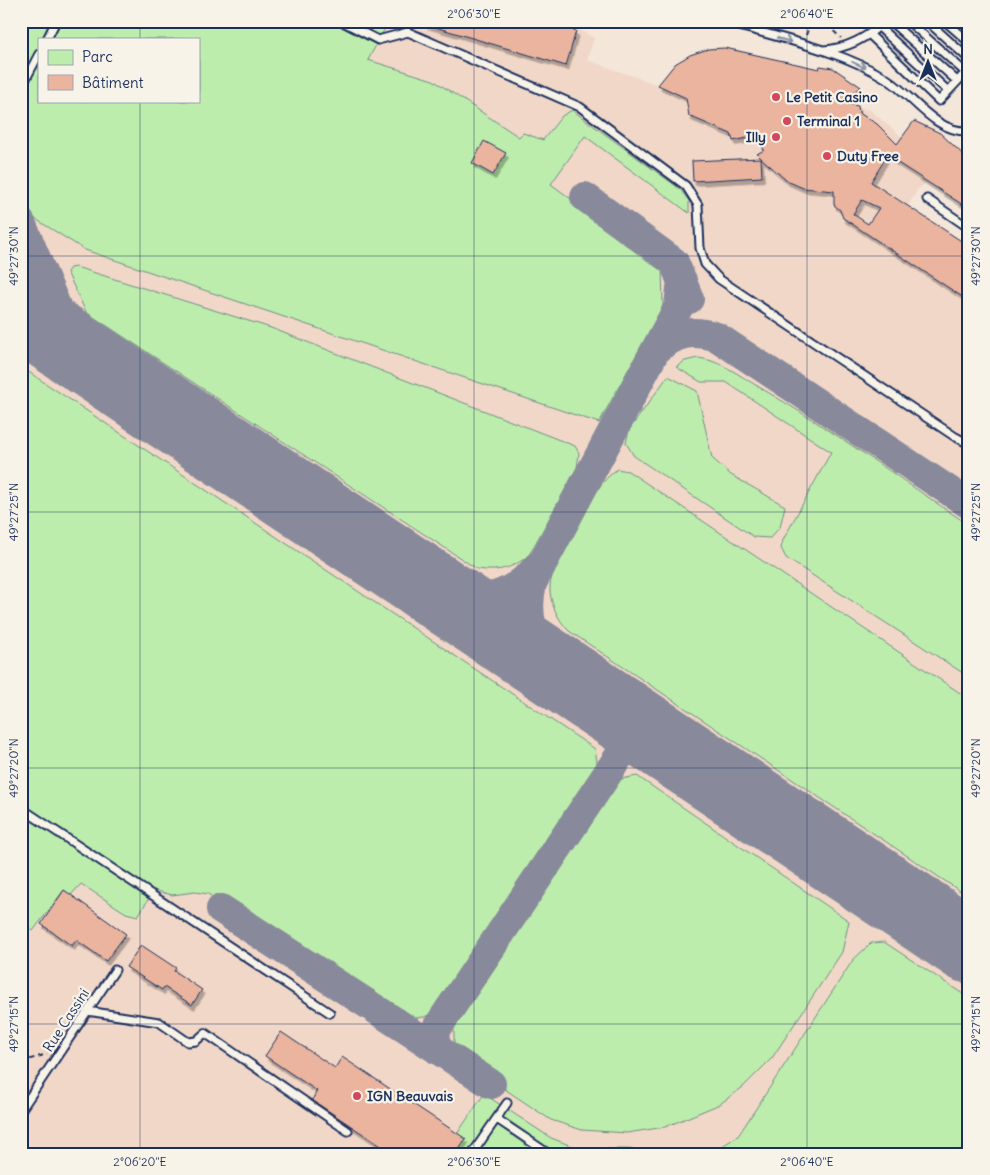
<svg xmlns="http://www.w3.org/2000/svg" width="990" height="1175" viewBox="0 0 990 1175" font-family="Delius,sans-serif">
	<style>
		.built { fill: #f1d7c7; fill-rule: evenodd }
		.green { fill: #bdedac; stroke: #6c8e85; fill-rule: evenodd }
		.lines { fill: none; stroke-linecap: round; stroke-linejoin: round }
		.taxiway { stroke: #888a9c; stroke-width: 30 }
		.runway { stroke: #888a9c; stroke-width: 75 }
		.building { fill: #eab49e; stroke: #1b2f5e; fill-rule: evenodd; filter: url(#shadow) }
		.lane-casing { stroke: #1b2f5e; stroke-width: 11 }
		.path { stroke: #1b2f5e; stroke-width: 2; stroke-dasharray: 5 4; stroke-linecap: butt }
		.lane { stroke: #f7f3e8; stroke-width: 7 }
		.oneway { stroke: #8991a3 }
		.ticks { fill: none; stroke: #1b2f5e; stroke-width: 1; stroke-opacity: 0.45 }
		.poi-dot { fill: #d1495b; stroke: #f7f3e8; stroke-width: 2 }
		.labels { text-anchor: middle; stroke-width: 4.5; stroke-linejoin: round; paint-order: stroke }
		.poi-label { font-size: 14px; font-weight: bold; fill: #1b2f5e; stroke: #f7f3e8; text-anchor: start }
		.street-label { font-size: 14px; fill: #1b2f5e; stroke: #f7f3e8 }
		.neatline { fill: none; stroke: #1b2f5e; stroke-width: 2 }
		.ticks-label { font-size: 12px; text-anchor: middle; fill: #1b2f5e }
	</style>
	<defs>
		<filter id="shadow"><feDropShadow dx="2.5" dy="4.5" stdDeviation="0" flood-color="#0004"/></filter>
	</defs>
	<rect width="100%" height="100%" fill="#f4e6d9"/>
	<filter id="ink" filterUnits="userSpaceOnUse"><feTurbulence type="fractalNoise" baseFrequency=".02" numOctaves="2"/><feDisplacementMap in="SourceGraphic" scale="10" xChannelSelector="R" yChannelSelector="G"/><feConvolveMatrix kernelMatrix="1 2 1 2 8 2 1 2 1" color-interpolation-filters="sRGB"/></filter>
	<g filter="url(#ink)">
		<path class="built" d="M21 21H557L573 26 594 38 587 60 658 85 675 64 700 51 716 47 733 49 819 69 820 66 833 68 860 88 848 96 847 104 870 110 909 143 928 175 927 182 918 189 908 206 969 246V1154H21ZM39 39H199V101H39Z"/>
		<path class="green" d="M21 21H389L368 60 433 80 519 137 523 133 543 140 562 116 572 110 680 189 689 201V213L585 136 551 184 662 267 663 306 599 423 85 250 21 210ZM39 39H199V101H39Z
			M76 267 271 328 575 446 579 453 577 468 529 555C512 569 498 572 477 569L86 312 67 272 70 268Z
			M698 358C720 360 740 376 759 387 831 429 899 478 969 525V677L786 558 781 548 783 540 831 452 726 382H701L676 367 685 361Z
			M21 367 595 749 597 762 590 781 453 989 435 1012 424 1017 410 1019 354 987 208 894 195 892 172 895 154 890 138 916 126 913 81 884 71 895 64 890 33 931 21 924Z
			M668 376 697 391 712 458 731 475 785 506 780 527 770 538 754 537 634 456 626 443 629 430Z
			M617 469 628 471 969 699V897L569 631C558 620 549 602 550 586 551 566 586 507 598 489 603 481 610 475 617 469Z
			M637 776 849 921 842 952 772 1058 743 1087 720 1104 665 1127 627 1133 582 1130 551 1120 506 1090 495 1078 454 1049V1027L464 1003 599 799 616 780Z
			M884 942 969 998V1154H456L457 1134 484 1094 551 1138 580 1149H627L694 1154 719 1148 738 1136 853 960 871 943Z"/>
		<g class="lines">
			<path class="taxiway" d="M585 197 674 262 689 299
				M21 223 74 348
				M21 323 31 321
				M656 350C676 333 691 329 717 337L969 504
				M436 592C480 603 507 602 538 566
				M546 667C534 638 524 615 532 583L679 306 682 280
				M622 716 626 733 624 749
				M221 909 491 1084
				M965 944 969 945
				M438 1050 433 1034 624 749 637 741 656 740"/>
			<path class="runway" d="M21 314 969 946"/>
		</g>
		<path class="building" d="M425 21H545L576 31 566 66 425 24Z
			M725 48 819 69 820 66 833 68 861 87 839 102 858 106 859 113 877 124 897 144 914 121 940 133 969 160V197L963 205 887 156 871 182 969 246V296L964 298 843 218 840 210 834 205V191L803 188 787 181 761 158 762 177 693 181 692 161 761 158 757 154 764 150 757 136 733 141 731 134 689 116 686 98 658 85 675 64 690 55 708 49ZM862 200 879 208 868 224 853 214Z
			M484 141 506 153 493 175 472 163Z
			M64 890 126 934 106 961 76 940 72 946 41 924Z
			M141 945 176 968 174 971 202 990 192 1005 164 987 162 990 126 967Z
			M281 1032 335 1068 342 1057 466 1139 456 1154H393L312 1100 317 1091 265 1056Z"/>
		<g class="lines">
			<g class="lane-casing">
				<path id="lane" d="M341 21 378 40 408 32 580 107 686 186 698 205 700 248 705 264 719 279 954 436 969 444
					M722 21C774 37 842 50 887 79 913 96 935 133 969 131
					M890 21 957 81
					M908 21 965 72
					M927 21 969 59
					M945 21 969 42
					M964 21 969 25
					M879 27 948 91
					M869 34 939 101 969 69
					M47 39 56 21
					M823 50C846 49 868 38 884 21
					M21 88 39 54
					M927 199 969 228
					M21 808 330 1013
					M87 1011 159 1022 188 1042 196 1041 205 1033 348 1131
					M21 1110 115 970
					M497 1119 549 1154
					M472 1154 507 1103"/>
			</g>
			<path class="path" d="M827 25 841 38
				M806 35 811 21
				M21 1062 47 1054"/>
			<use href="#lane" class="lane"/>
		</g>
		<defs><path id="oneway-shaft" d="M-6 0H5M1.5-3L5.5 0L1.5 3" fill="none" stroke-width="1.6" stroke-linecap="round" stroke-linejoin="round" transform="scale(1.25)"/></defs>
		<g class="oneway">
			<use href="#oneway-shaft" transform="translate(784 40) rotate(17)"/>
			<use href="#oneway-shaft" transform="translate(859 65) rotate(24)"/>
		</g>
	</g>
	<path class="ticks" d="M140 21V39M474 21V1154M807 21V1154M140 101V1154M21 256H969M21 512H969M21 768H969M21 1024H969"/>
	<g class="poi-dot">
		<circle cx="776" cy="97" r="5"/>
		<circle cx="787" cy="121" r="5"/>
		<circle cx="776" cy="137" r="5"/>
		<circle cx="827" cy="156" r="5"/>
		<circle cx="357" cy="1096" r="5"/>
	</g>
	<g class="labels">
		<g class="poi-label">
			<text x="786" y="102">Le Petit Casino</text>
			<text x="797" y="126">Terminal 1</text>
			<text x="766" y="142" text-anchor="end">Illy</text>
			<text x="837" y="161">Duty Free</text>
			<text x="367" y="1101">IGN Beauvais</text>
		</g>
		<g class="street-label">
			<text transform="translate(66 1020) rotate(-57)" y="5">Rue Cassini</text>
		</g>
	</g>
	<rect width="990" height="1175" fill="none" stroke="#f7f3e8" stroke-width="55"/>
	<rect x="38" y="38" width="162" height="65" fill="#f7f3e8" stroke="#9fa5b1"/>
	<rect x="48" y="50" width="25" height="15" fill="#bdedac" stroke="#9fa5b1"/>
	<text x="82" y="62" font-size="15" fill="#1b2f5e">Parc</text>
	<rect x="48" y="75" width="25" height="15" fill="#eab49e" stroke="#9fa5b1"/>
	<text x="82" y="88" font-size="15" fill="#1b2f5e">Bâtiment</text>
	<g transform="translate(928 62)" stroke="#f7f3e8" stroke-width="4" paint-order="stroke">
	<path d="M0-4L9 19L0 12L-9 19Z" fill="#1b2f5e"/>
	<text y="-8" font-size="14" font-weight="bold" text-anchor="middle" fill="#1b2f5e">N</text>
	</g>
	<rect x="28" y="28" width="934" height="1120" class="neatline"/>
	<g class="ticks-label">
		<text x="474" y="18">2°06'30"E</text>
		<text x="807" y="18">2°06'40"E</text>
		<text transform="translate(14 256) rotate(-90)" y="4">49°27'30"N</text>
		<text transform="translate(976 256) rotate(-90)" y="4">49°27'30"N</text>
		<text transform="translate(14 512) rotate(-90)" y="4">49°27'25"N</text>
		<text transform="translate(976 512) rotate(-90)" y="4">49°27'25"N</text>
		<text transform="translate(14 768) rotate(-90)" y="4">49°27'20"N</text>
		<text transform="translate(976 768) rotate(-90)" y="4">49°27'20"N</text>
		<text transform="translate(14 1024) rotate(-90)" y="4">49°27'15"N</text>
		<text transform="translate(976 1024) rotate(-90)" y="4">49°27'15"N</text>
		<text x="140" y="1166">2°06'20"E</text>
		<text x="474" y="1166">2°06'30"E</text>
		<text x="807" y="1166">2°06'40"E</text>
	</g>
</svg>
